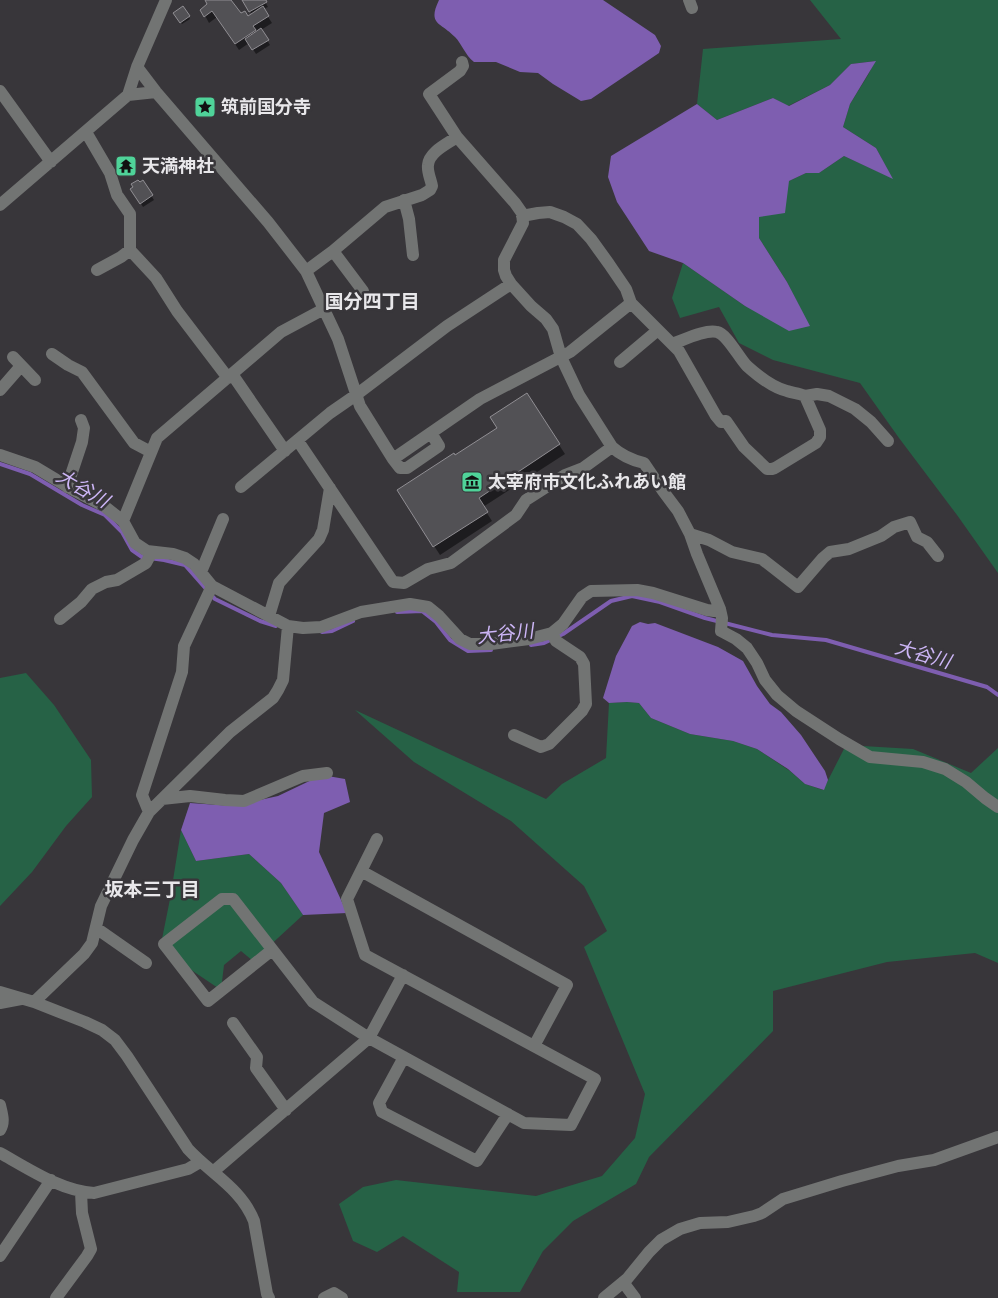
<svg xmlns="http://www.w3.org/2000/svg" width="998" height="1298" viewBox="0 0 998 1298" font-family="Manrope,'Noto Sans JP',sans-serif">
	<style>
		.green { fill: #266246 }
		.water { fill: #7e5eb0 }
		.shadow { fill: #0007 }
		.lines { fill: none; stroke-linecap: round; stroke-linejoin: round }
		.stream { stroke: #7e5eb0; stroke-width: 4 }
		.building { fill: #525155; stroke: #908e93 }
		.minor { stroke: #727473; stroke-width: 12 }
		.labels { text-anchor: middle; stroke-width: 5; stroke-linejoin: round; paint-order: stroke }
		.poi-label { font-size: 18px; font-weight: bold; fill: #e8e7ea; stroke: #38363a; text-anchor: start }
		.neighbourhood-label { font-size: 19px; font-weight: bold; fill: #e8e7ea; stroke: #38363a }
		.water-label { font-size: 19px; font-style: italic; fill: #cdb6f7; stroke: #38363a }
	</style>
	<rect width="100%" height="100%" fill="#38363a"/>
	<path class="green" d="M810 0H998V573L957 515 899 438 860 383 773 360 739 343 719 307 680 318 672 298 683 263 745 306 809 326 787 282 759 238V216L789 181 806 173H819L844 156 892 178 876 148 843 127 850 104 868 75 875 61 851 64 830 85 788 106 773 98 717 120 697 104 703 49 841 39Z
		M26 673 54 705 91 760 92 797 66 826 32 872 0 906V678Z
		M627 702 639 703 651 718 690 734 733 741 757 749 790 771 805 784 823 790 846 745 913 749 971 773 998 748V963L975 953 887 962 773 991V1031L649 1157 636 1184 573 1221 543 1251 520 1292H457L459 1272 403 1236 377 1252 353 1241 339 1204 363 1187 396 1180 536 1196 602 1176 635 1138 645 1094 584 947 607 931 584 886 511 821 414 762 355 710 546 799 562 784 606 758 609 703Z
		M181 830 196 861 249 854 281 883 303 915 253 961 241 951 224 965 221 990 160 949 170 899Z"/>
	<path class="water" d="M439 0H603L655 35 661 46 659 53 591 99 581 101 553 84 538 73 520 72 496 62H474C465 55 462 44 455 37 441 22 427 25 439 0Z
		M876 61 850 104 843 127 876 148 893 179 844 156 819 173H806L789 181 785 213 759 217V238L787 282 810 326 789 331 745 306 683 263 649 251 617 202 608 177 611 156 697 104 717 120 773 98 789 106 830 85 851 64Z
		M640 622 648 624 655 623 718 647 743 661 757 686 770 704 781 712 801 735 825 771 828 780 824 790 805 784 788 769 757 749 733 741 690 734 651 718 639 703 627 702 609 703 603 698 616 656 632 626Z
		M322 775 345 779 350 802 324 813 319 852 347 913 303 915 281 883 249 854 196 861 181 830 190 803 233 806 278 796Z"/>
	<path class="shadow" d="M206 0H230L240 15 248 18 252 15 243 0H264L268 7 263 9 272 23 261 30 270 45 256 54 249 43 239 50 217 17 209 23 202 10 209 5Z
		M183 8 190 19 182 24 174 13Z
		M143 182 154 200 143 207 132 189Z
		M526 394 565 454 483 507 492 521 440 555 404 500 455 457 499 429Z"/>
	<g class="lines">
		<path class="stream" d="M0 464 30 474 82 505 105 515 122 532 132 550 142 557 164 560 185 565 207 590
			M211 595 215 599 260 621 276 626
			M397 612 422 611 436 622 450 640 468 651 491 650
			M322 632 332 631 353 621
			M531 645 544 643 563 634 611 601 632 596 660 602 705 618 772 635 826 640 987 687 998 695"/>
	</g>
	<path class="building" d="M205 0H231L241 13 245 11 248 16 263 6 269 16 253 26 256 30 235 44 212 11 204 17 200 10 207 4Z
		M242 0H266L267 2 249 12Z
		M183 6 190 16 180 23 173 13Z
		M261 28 269 40 252 50 245 39Z
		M138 180 140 182 143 180 153 195 140 204 130 189 133 187 131 184Z
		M527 393 560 444 479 498 488 512 433 547 397 490 454 453 455 455 497 428 490 417Z"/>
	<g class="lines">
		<path class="minor" d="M689 0 692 8
			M462 62 463 66 460 71 429 94 457 137 515 203 522 213 523 223 504 260V270L506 276 511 284 531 306 546 319 553 329 561 357 579 395 612 447C622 456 631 460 644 463L663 491 678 511 690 534 697 554 720 609 722 618 721 631 736 639 747 648 757 663 765 680 777 695 796 711 839 739 870 757 923 762 945 769 966 782 985 798 998 807
			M137 67 156 92 268 222 306 271 338 339 360 406 393 459 480 399 570 352 631 303
			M0 91 51 162
			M128 95 156 92
			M86 132 110 173 117 195 130 214V250
			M404 200 409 219 413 255
			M0 205 128 95 137 67 166 0
			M522 216 538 213 550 212 564 217 577 224 591 239 609 264 626 289 631 303 679 351 716 416 721 422 726 421 744 447 767 469H772L775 468 816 443 820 437V430L805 396C799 393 793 393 787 391 774 388 757 375 747 366 739 358 727 334 717 332 705 329 684 340 672 344
			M333 251 363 291
			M97 270 121 257 130 250 156 278 177 311 228 378
			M306 271 333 251 385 207 422 195 430 190 432 186C431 180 427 172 428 165 429 152 447 144 457 137
			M52 354 68 365 82 372 134 443 151 452
			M13 357 35 380
			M620 362 658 330
			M232 374 285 451
			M0 390 21 366
			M805 396 817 394 829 396 855 409 871 422 888 441
			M298 441 393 582 404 583 428 569 451 563 516 515 526 500 565 475 583 468 612 447
			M0 455 35 467 75 491 104 506 123 521 135 543 147 551 173 554 185 558 194 564 212 586 288 626 303 628 321 627 361 612 410 604 428 607 439 616 460 639 470 644H491L529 639 552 633 563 624 582 597 591 591 637 590 653 593 707 610 714 611 720 609
			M393 459 400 468H407L439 446 431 433
			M67 487 82 442 84 428 81 420
			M241 487 330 413 356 395 447 326 511 284
			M123 521 157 438 281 332 324 309
			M690 534 709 540 732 552 762 559 798 587 823 558 830 552 849 549 881 536 894 527 910 522 917 537 927 542 938 556
			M201 572 223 519
			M269 616 279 583 319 539 323 530 330 488
			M60 619 81 602 92 589 106 582 117 580 146 563 152 552
			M514 735 541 747 549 744 582 711 586 704 584 664 580 657 556 641 552 633
			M162 799 190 796 225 800 244 801 303 776 327 773
			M149 812 142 795 182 672 184 646 212 586
			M361 871 567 985 534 1046
			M96 928 146 963
			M272 950 208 1001 164 944 222 899H233L313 1002 369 1038 524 1123 571 1125 595 1079 365 955 347 899 377 839
			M0 992 34 1002 85 1022 102 1030 115 1040 127 1056 188 1149C211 1174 241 1188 254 1221L267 1294 269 1298
			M34 1002 84 954 92 943 101 906 133 840 149 812 230 732 273 698 278 690 283 680 288 626
			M0 1003 21 999
			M233 1023 257 1057 256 1068 286 1110
			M404 1057 379 1103 382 1112 477 1161 508 1114
			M0 1105C2 1114 5 1122 0 1130
			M0 1153C29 1169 61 1191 94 1193L188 1169 200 1162
			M214 1171 369 1038 403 975
			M0 1256 51 1180
			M623 1282 635 1298
			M56 1298 87 1256 91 1249 82 1213 81 1192
			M324 1298 334 1293 342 1298
			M604 1298 627 1279 649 1252 661 1240 680 1229 700 1223 728 1222 754 1216 762 1213 783 1199 842 1181 898 1166 934 1160 998 1137"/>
	</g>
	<defs>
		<g id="sight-square" transform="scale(1.125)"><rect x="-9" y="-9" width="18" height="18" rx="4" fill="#4fd399" stroke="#38363a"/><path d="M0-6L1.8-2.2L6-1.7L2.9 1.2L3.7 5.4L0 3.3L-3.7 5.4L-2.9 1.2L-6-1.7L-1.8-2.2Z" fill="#111"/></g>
		<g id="temple-square" transform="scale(1.125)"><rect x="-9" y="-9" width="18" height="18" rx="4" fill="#4fd399" stroke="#38363a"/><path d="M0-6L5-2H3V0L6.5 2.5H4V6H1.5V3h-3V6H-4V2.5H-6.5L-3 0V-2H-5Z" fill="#111"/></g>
		<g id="museum-square" transform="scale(1.125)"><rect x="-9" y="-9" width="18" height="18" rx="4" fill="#4fd399" stroke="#38363a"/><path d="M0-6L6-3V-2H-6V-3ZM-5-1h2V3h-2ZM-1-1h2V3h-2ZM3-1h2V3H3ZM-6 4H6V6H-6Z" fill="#111"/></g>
	</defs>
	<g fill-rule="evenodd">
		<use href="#sight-square" x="205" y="107"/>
		<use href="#temple-square" x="126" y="166"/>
		<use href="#museum-square" x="472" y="482"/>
	</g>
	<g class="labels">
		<g class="poi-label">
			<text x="221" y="113">筑前国分寺</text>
			<text x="142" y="172">天満神社</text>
			<text x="488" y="488">太宰府市文化ふれあい館</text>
		</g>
		<g class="neighbourhood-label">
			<text x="372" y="308">国分四丁目</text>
			<text x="152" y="896">坂本三丁目</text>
		</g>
		<g class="water-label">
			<text transform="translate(83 488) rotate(30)" y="7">大谷川</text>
			<text transform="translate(505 633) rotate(-6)" y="7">大谷川</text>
			<text transform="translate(923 654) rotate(16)" y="7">大谷川</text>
		</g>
	</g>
</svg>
